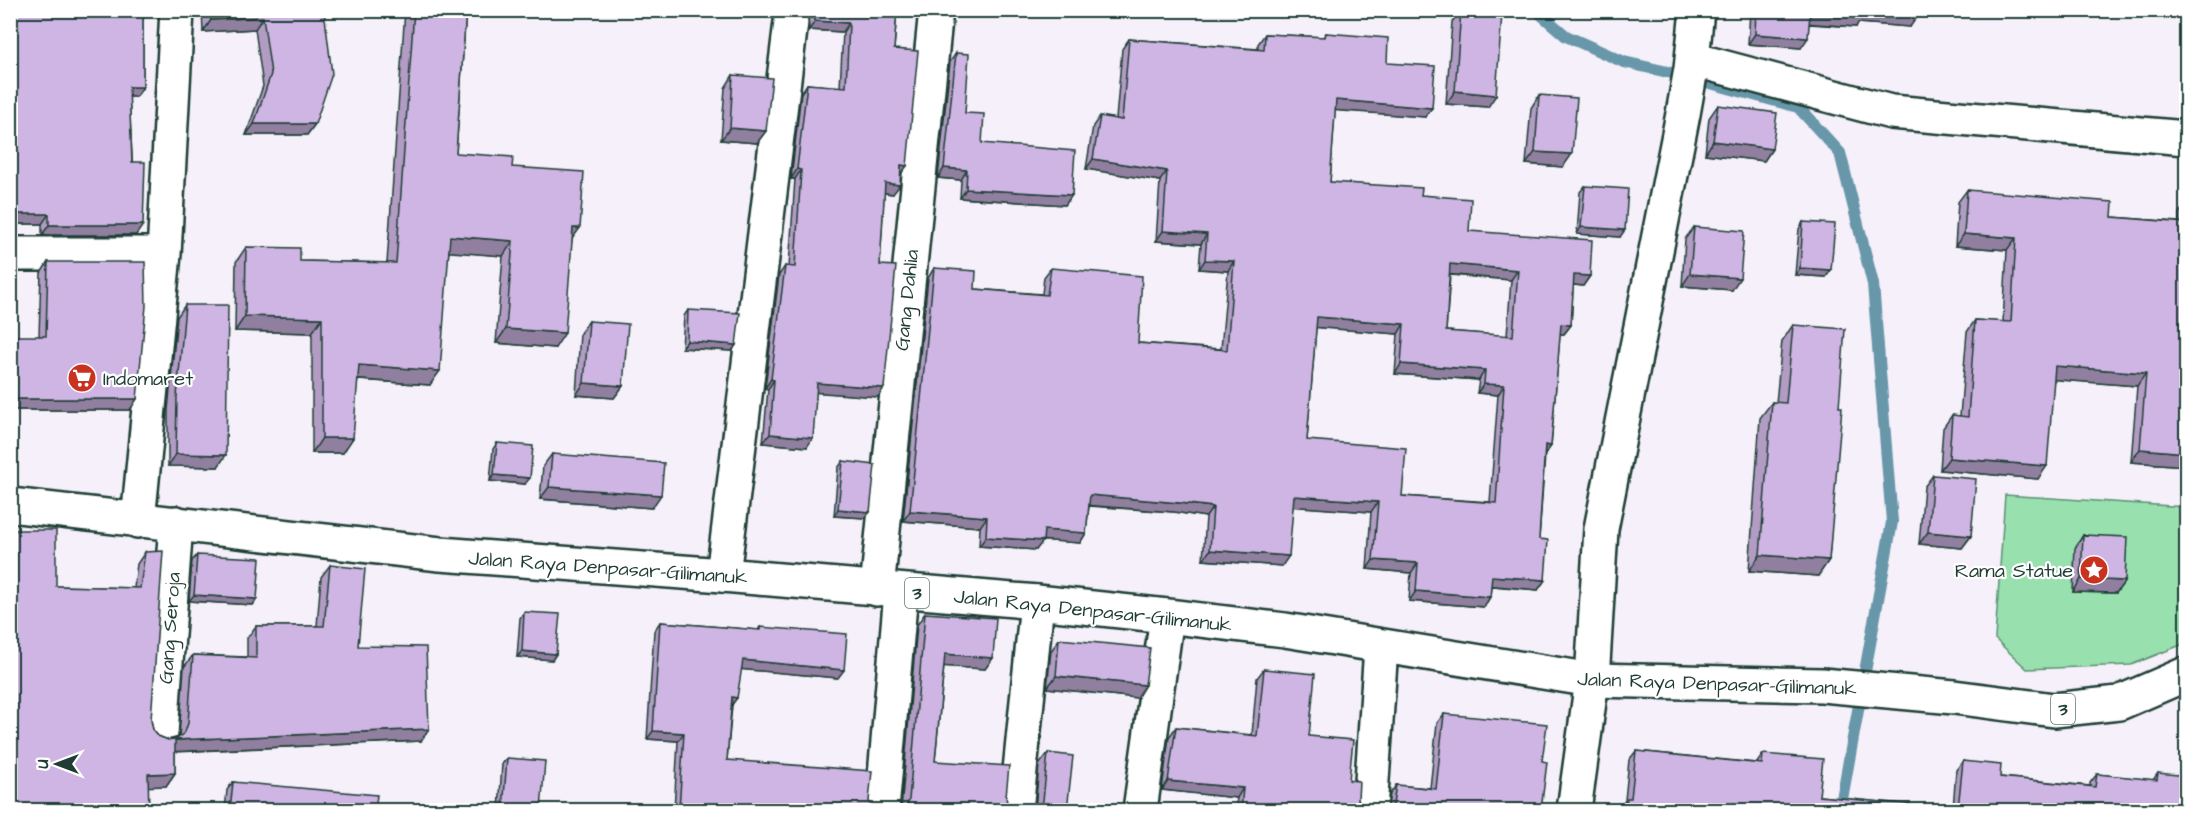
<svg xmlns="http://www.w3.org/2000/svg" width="2197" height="821" viewBox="0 0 2197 821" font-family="'Architects Daughter',sans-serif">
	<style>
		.park { fill: #98e1af; stroke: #5c8f72; stroke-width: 1.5 }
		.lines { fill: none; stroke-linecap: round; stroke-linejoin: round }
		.stream { stroke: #6797aa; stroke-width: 12 }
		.minor-casing { stroke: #1f3d34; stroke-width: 38 }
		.highway-casing { stroke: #1f3d34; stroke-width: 38 }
		.minor { stroke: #fff; stroke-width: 33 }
		.highway { stroke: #fff; stroke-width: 33 }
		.wall { fill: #b29cc4; stroke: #1f3d34; stroke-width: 1.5; fill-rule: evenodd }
		.shaded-wall { fill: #917fa0; stroke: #1f3d34; stroke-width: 1.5 }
		.building { fill: #cfb5e4; stroke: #1f3d34; stroke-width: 1.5; fill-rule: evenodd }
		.labels { text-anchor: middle; stroke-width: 4.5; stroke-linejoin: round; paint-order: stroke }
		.shield { fill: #fff; stroke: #627771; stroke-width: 1.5 }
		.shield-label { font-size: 18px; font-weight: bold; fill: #1f3d34 }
		.street-label { font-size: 20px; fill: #1f3d34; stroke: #fff }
		.poi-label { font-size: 20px; fill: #1f3d34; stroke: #fff; text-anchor: start }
	</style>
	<rect width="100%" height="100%" fill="#f5f0fa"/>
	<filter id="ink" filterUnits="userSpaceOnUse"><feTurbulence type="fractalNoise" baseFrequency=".0167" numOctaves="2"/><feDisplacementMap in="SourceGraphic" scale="12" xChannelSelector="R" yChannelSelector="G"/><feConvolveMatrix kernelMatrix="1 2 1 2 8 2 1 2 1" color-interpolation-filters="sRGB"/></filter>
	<g filter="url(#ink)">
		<path class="park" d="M2005 495 2186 507V643L2131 665 2027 669 1995 639Z"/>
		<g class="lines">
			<path class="stream" d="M1536 10 1566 36 1624 62 1685 76 1798 107 1840 153 1873 284 1892 522 1840 810"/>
			<g class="minor-casing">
				<path id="minor" d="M1692 59 1891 112 2186 138
					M10 254H164
					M138 521 164 254 177 10
					M723 575 791 22
					M877 589 936 10
					M161 733 176 523
					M882 810 901 592
					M1016 810 1037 602
					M1140 810 1167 616
					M1370 810 1381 647
					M1574 810 1592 680 1601 529 1683 114 1691 69 1697 10"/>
			</g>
			<g class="highway-casing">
				<path id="highway" d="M10 505 440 554 723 575 1037 602 1167 616 1285 630 1592 680 1822 685 1954 697 2054 710 2119 703 2186 674"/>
			</g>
			<use href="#minor" class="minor"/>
			<use href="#highway" class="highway"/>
		</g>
		<path class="wall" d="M10 10 147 13 143 19V87L136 97H129L136 235H42V224H10Z
			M202 10H324L315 124 307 135H246L263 86 255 29 203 32Z
			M405 10H466L456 153 512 167 572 239 555 348 496 343 503 256 449 251 430 385 358 380 343 453H312V333L235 331 236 262 246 247 300 261 387 263Z
			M805 10H897L894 49 900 175 893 194 884 193 880 265 878 397 816 392 807 447 763 443 768 389 765 388 779 275 785 266 789 267 795 179H791L801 93 807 84 840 87 843 32 809 30 808 15Z
			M1460 10H1475L1488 107 1446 104 1452 22Z
			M1750 10H1918L1910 27 1858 23 1856 27 1809 24 1801 48 1748 44Z
			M1326 33 1387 63 1425 117 1335 110 1330 182 1421 195 1469 231 1590 276 1583 286 1573 285 1571 325 1564 334H1560L1551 446 1545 455 1539 539 1545 580 1538 590 1491 586 1490 597 1484 607 1409 601 1411 573 1367 569 1371 512 1293 506 1282 566 1203 560 1206 517 1174 512 1089 506 1086 533 1080 543 1043 540 1036 550 979 546 980 527 903 521 928 278 934 268 975 289 1042 294 1044 277 1051 268 1138 343 1221 349 1228 271 1199 269 1201 244 1156 241 1160 181 1086 169 1093 126 1100 116 1116 119 1122 49 1129 39 1258 49V44L1265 34 1323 37ZM1450 275 1511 280 1507 336 1446 331ZM1316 327 1398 334 1395 374 1479 380 1477 393 1498 395 1490 502 1402 496 1307 440Z
			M956 53 965 113 982 143 1072 195 1065 205 960 198 961 180 938 178 950 62Z
			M733 75 766 131 757 143 721 140 725 88Z
			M1539 95 1563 167 1526 164 1531 108Z
			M1718 105 1772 149 1764 161 1705 154 1709 118Z
			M1585 186 1620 237 1577 234 1580 192Z
			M1967 190 2112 217 2179 222V213L2187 203V466L2131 462 2137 386 2054 379 2038 479 1940 470 1943 428 1952 415 1960 416 1967 332 1975 320 2003 322 2007 250 1955 246 1958 202Z
			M1803 222 1831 270 1826 277 1795 275 1799 229Z
			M1694 227 1732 290 1682 286 1685 239Z
			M48 262 130 410H10L39 336 41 273Z
			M185 305 218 467 168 466V410L177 317Z
			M688 310 736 345 732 351 682 348 684 316Z
			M589 321 623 386 614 398 576 395 580 333Z
			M1793 325 1839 407 1829 560 1818 576 1749 571 1760 418 1772 402 1776 403 1782 341Z
			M497 443 525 484 490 481 493 449Z
			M552 454 652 508 540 499 543 466Z
			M843 461 865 518 834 516 838 468Z
			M1933 475 1971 536 1962 548 1919 544 1924 487Z
			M2083 535 2125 581 2116 593 2073 592 2075 548Z
			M145 552 151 720 153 730 158 736 168 740 179 737 184 667 193 655 247 657V638L256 626H317L321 577 330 565 358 646 421 741 175 752V773L166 786H148L56 586 134 588 137 564Z
			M197 555 257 599 253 605 189 601 192 561Z
			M524 612 556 654 552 660 517 657 520 618Z
			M925 613 993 658 985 669 944 666 935 761 1006 796 1007 805 1011 810H901L917 625Z
			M660 622 758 630 760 627 838 678 741 669 732 706 727 760 869 801 872 810H674L678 741 647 739 654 631Z
			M1059 639 1137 698 1047 688 1051 651Z
			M1264 669 1309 736 1349 780 1358 799 1360 808 1361 810H1235L1237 798 1162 790 1169 737 1176 727 1252 735 1257 678Z
			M1444 714 1542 761 1541 810H1387L1390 794 1396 785 1430 788 1437 723Z
			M1636 751 1757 763 1763 754 1819 796 1953 809 1956 770 1963 761 2000 777 2090 786V783L2097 774 2153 780 2158 773 2187 810H1620L1621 807 1625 800 1629 760Z
			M1048 753 1067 810H1035L1039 765Z
			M507 758 541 810H499L502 764Z
			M233 782 375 810H225L227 790Z"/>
		<path class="shaded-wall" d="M1810 13H1863L1917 17 1910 27 1858 23 1856 27 1803 23Z
			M263 17 255 29 203 32 211 20Z
			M815 21 849 23 843 32 809 30Z
			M1755 34 1808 38 1801 48 1748 44Z
			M129 87H143L136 97H122Z
			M1455 91 1496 95 1488 107 1446 104Z
			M1336 100 1432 108 1425 117 1329 110Z
			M254 124H315L307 135H246Z
			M730 128 766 131 757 143 721 140Z
			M1713 141 1772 149 1764 161 1705 154Z
			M1535 152 1572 154 1563 167 1526 164Z
			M1093 159 1167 171 1160 181 1086 169Z
			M901 165 907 166 900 175Z
			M944 168 967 170 961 180 938 178Z
			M797 169 801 170 795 179H791Z
			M885 183 900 185 893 194 878 192Z
			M966 189 1072 195 1065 205 960 198Z
			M10 214H49L42 224H10Z
			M49 225H143L136 235H42Z
			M1581 227 1625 230 1620 237 1577 234Z
			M573 228H580L569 243Z
			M1163 231 1207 234 1201 244 1156 241Z
			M1964 234 2016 238 2007 250 1955 246Z
			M450 236 513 241 503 256 439 251Z
			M1205 260 1234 261 1228 271 1199 269Z
			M1450 264 1518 270 1511 280 1444 274Z
			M1800 268 1831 270 1826 277 1795 275Z
			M1690 274 1740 278 1732 290 1682 286Z
			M1574 275 1590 276 1583 286 1567 284Z
			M245 316 322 318 312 333 235 331Z
			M1317 317 1404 324 1398 334 1310 327Z
			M1561 324 1571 325 1564 334H1554Z
			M506 329 565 333 555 348 496 343Z
			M687 341 736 345 732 351 682 348Z
			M1401 364 1485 370 1479 380 1395 374Z
			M359 365 440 371 430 385 349 379Z
			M2055 366 2146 373 2137 386 2046 379Z
			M771 379 774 380 768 389 765 388Z
			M584 383 623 386 614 398 576 395Z
			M817 383 884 388 878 397 810 392Z
			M1484 384 1504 385 1498 395 1477 393Z
			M10 399H137L130 410H10Z
			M770 434 813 438 807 447 763 443Z
			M322 438H353L343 453H312Z
			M1545 445 1551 446 1544 455Z
			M2140 449 2187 453V466L2131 462Z
			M176 454 226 455 218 467 168 466Z
			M1949 458 2047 466 2038 479 1940 470Z
			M494 475 530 478 525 484 490 481Z
			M549 487 661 495 652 508 540 499Z
			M1090 495 1180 503 1213 507 1206 517 1174 512 1083 505Z
			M1294 496 1378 502 1371 512 1287 506Z
			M838 509 870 512 865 518 834 516Z
			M910 511 987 517 980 527 903 521Z
			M1044 530 1086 533 1080 543 1037 540Z
			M1928 532 1971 536 1962 548 1919 544Z
			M986 537 1043 541 1036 550 979 546Z
			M1210 550 1289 556 1282 566 1203 560Z
			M1760 555 1829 560 1818 576 1749 571Z
			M1373 560 1418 563 1411 573 1367 569Z
			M1492 576 1545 580 1538 590 1485 585Z
			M2081 579 2125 581 2116 593 2073 592Z
			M1416 591 1490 597 1484 607 1409 601Z
			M194 595 257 599 253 605 189 601Z
			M522 651 556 654 552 660 517 657Z
			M945 654 993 658 985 669 937 666Z
			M743 660 844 670 838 678 737 669Z
			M1056 676 1145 685 1137 698 1047 688Z
			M732 697 737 698 731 706Z
			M429 729 421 741 167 752 175 740Z
			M653 731 684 733 678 741 647 739Z
			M175 773 166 786 139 787 148 774Z
			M1168 781 1243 788 1237 798 1162 790Z"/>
		<path class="building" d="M10 10H147V13L143 14V87H129L132 162H145L143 225H49V214H10Z
			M210 10H324L332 74 315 124H254L271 74 263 17 211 20Z
			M414 10H466L456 153 513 157 512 167 584 172 580 228H573L565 333 506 329 513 241 450 236 440 371 359 365 353 438H322V318L245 316 246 247 300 248V261L396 263Z
			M815 10H897L894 49 918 51 907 166 901 165 900 185 885 183 880 265 896 266 884 388 817 383 813 438 770 434 774 380 771 379 785 266 795 267 801 170 797 169 807 84 846 87 849 23 815 21Z
			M1461 10H1475L1502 13 1496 95 1455 91Z
			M1756 10H1918L1917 17 1863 13V17L1810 13 1808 38 1755 34Z
			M1326 33 1388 38 1387 63 1435 66 1432 108 1336 100 1330 182 1422 188 1421 195 1471 199 1469 231 1592 240 1590 276 1574 275 1571 325 1561 324 1551 446 1545 445 1539 539 1548 540 1545 580 1492 576 1490 597 1416 591 1418 563 1373 560 1378 502 1294 496 1289 556 1210 550 1213 507 1180 503 1090 495 1086 533 1044 530 1043 541 986 537 987 517 910 511 934 268 976 271 975 289 1047 295 1051 268 1142 276 1138 343 1227 350 1234 261 1205 260 1207 234 1163 231 1167 171 1093 159 1100 116 1122 120 1129 39 1264 50 1265 34 1325 37ZM1450 264 1518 270 1513 336 1446 331ZM1317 317 1404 324 1401 364 1485 370 1484 384 1504 385 1496 503 1402 496 1406 448 1307 440Z
			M956 53 969 54 965 113 984 114 982 143 1075 151 1072 195 966 189 967 170 944 168Z
			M733 75 772 78 766 131 730 128Z
			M1539 95 1577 98 1572 154 1535 152Z
			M1718 105 1777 113 1772 149 1713 141Z
			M1585 186 1628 189 1625 230 1581 227Z
			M1967 190 2113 202 2112 217 2187 223V453L2140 449 2146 373 2055 366 2047 466 1949 458 1952 415 1968 417 1975 320 2011 322 2016 238 1964 234Z
			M1803 222 1835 224 1831 270 1800 268Z
			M1694 227 1744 231 1740 278 1690 274Z
			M48 262H145L146 306 137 399H10V336H46Z
			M185 305H228L226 455 176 454 177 397Z
			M688 310 740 313 736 345 687 341Z
			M589 321 628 324 623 386 584 383Z
			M1793 325 1845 329 1839 407H1842L1829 560 1760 555 1772 402 1786 403Z
			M497 443 533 446 530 478 494 475Z
			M552 454 664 463 661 495 549 487Z
			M843 461 875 465 870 512 838 509Z
			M1933 475 1976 479 1971 536 1928 532Z
			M10 530H56V586L140 588 145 552 163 551 151 720 153 730 158 736 168 740 178 738 185 732 188 723 193 655 256 658V626H324L330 565 365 569 358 646 426 647 429 729 175 740V773L148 774 149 810H10Z
			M2083 535 2127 537 2125 581 2081 579Z
			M197 555 260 558 257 599 194 595Z
			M524 612 560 614 556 654 522 651Z
			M925 613 996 618 993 658 945 654 935 761 1009 766 1006 796 1007 805 1011 810H904L905 809 909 800Z
			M660 622 760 630V627L847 634 844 670 743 660 737 698 732 697 727 760 872 771 869 801 872 810H679L684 733 653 731Z
			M1059 639 1150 648 1145 685 1056 676Z
			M1264 669 1315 674 1309 736 1353 740 1349 780 1359 781 1358 799 1360 808 1361 810H1241L1243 788 1168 781 1176 727 1257 736Z
			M1444 714 1547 724 1542 761 1547 762 1541 810H1392L1396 785 1436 789Z
			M1636 751 1762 764 1763 754 1823 759 1819 796 1958 809 1963 761 2001 765 2000 777 2095 787 2097 774 2157 780 2158 773 2187 776V810H1625L1627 798H1631Z
			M1048 753 1073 756 1067 810H1038L1040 809 1043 800Z
			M507 758 545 761 541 810H503Z
			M233 782 377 795 375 810H230Z"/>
	</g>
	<defs>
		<g id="supermarket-disc" transform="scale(1.5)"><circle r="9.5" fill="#c8321e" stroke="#fff"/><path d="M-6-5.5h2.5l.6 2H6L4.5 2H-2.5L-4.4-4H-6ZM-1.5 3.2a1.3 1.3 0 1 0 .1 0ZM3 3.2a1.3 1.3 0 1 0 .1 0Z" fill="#fff"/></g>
		<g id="sight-disc" transform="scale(1.5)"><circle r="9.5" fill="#c8321e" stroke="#fff"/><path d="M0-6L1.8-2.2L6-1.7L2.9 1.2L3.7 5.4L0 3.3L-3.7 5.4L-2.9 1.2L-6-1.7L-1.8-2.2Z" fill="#fff"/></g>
	</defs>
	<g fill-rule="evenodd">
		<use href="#supermarket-disc" x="82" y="378"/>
		<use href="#sight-disc" x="2094" y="570"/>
	</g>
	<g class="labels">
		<g class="shield">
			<rect x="905" y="578" width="24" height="30" rx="4.5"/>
			<rect x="2051" y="694" width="24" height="30" rx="4.5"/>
		</g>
		<g class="shield-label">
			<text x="917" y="599">3</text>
			<text x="2063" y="715">3</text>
		</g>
		<g class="street-label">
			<text transform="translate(906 300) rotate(-84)" y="7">Gang Dahlia</text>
			<text transform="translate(608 567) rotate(4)" y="7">Jalan Raya Denpasar-Gilimanuk</text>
			<text transform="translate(1093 610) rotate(6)" y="7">Jalan Raya Denpasar-Gilimanuk</text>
			<text transform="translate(169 628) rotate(-86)" y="7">Gang Seroja</text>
			<text transform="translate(1717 683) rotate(2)" y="7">Jalan Raya Denpasar-Gilimanuk</text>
		</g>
		<g class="poi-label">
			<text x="103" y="385">Indomaret</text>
			<text x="2073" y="577" text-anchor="end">Rama Statue</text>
		</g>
	</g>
	<rect width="2197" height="821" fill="none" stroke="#fff" stroke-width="36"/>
	<rect x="18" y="18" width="2161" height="785" fill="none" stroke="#1f3d34" stroke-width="2" filter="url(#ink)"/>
	<g transform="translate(57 764) rotate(270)" stroke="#ffffff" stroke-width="4.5" paint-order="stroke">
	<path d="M0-4.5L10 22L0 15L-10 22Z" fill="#1f3d34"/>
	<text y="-9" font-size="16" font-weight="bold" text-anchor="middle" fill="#1f3d34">U</text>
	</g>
</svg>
